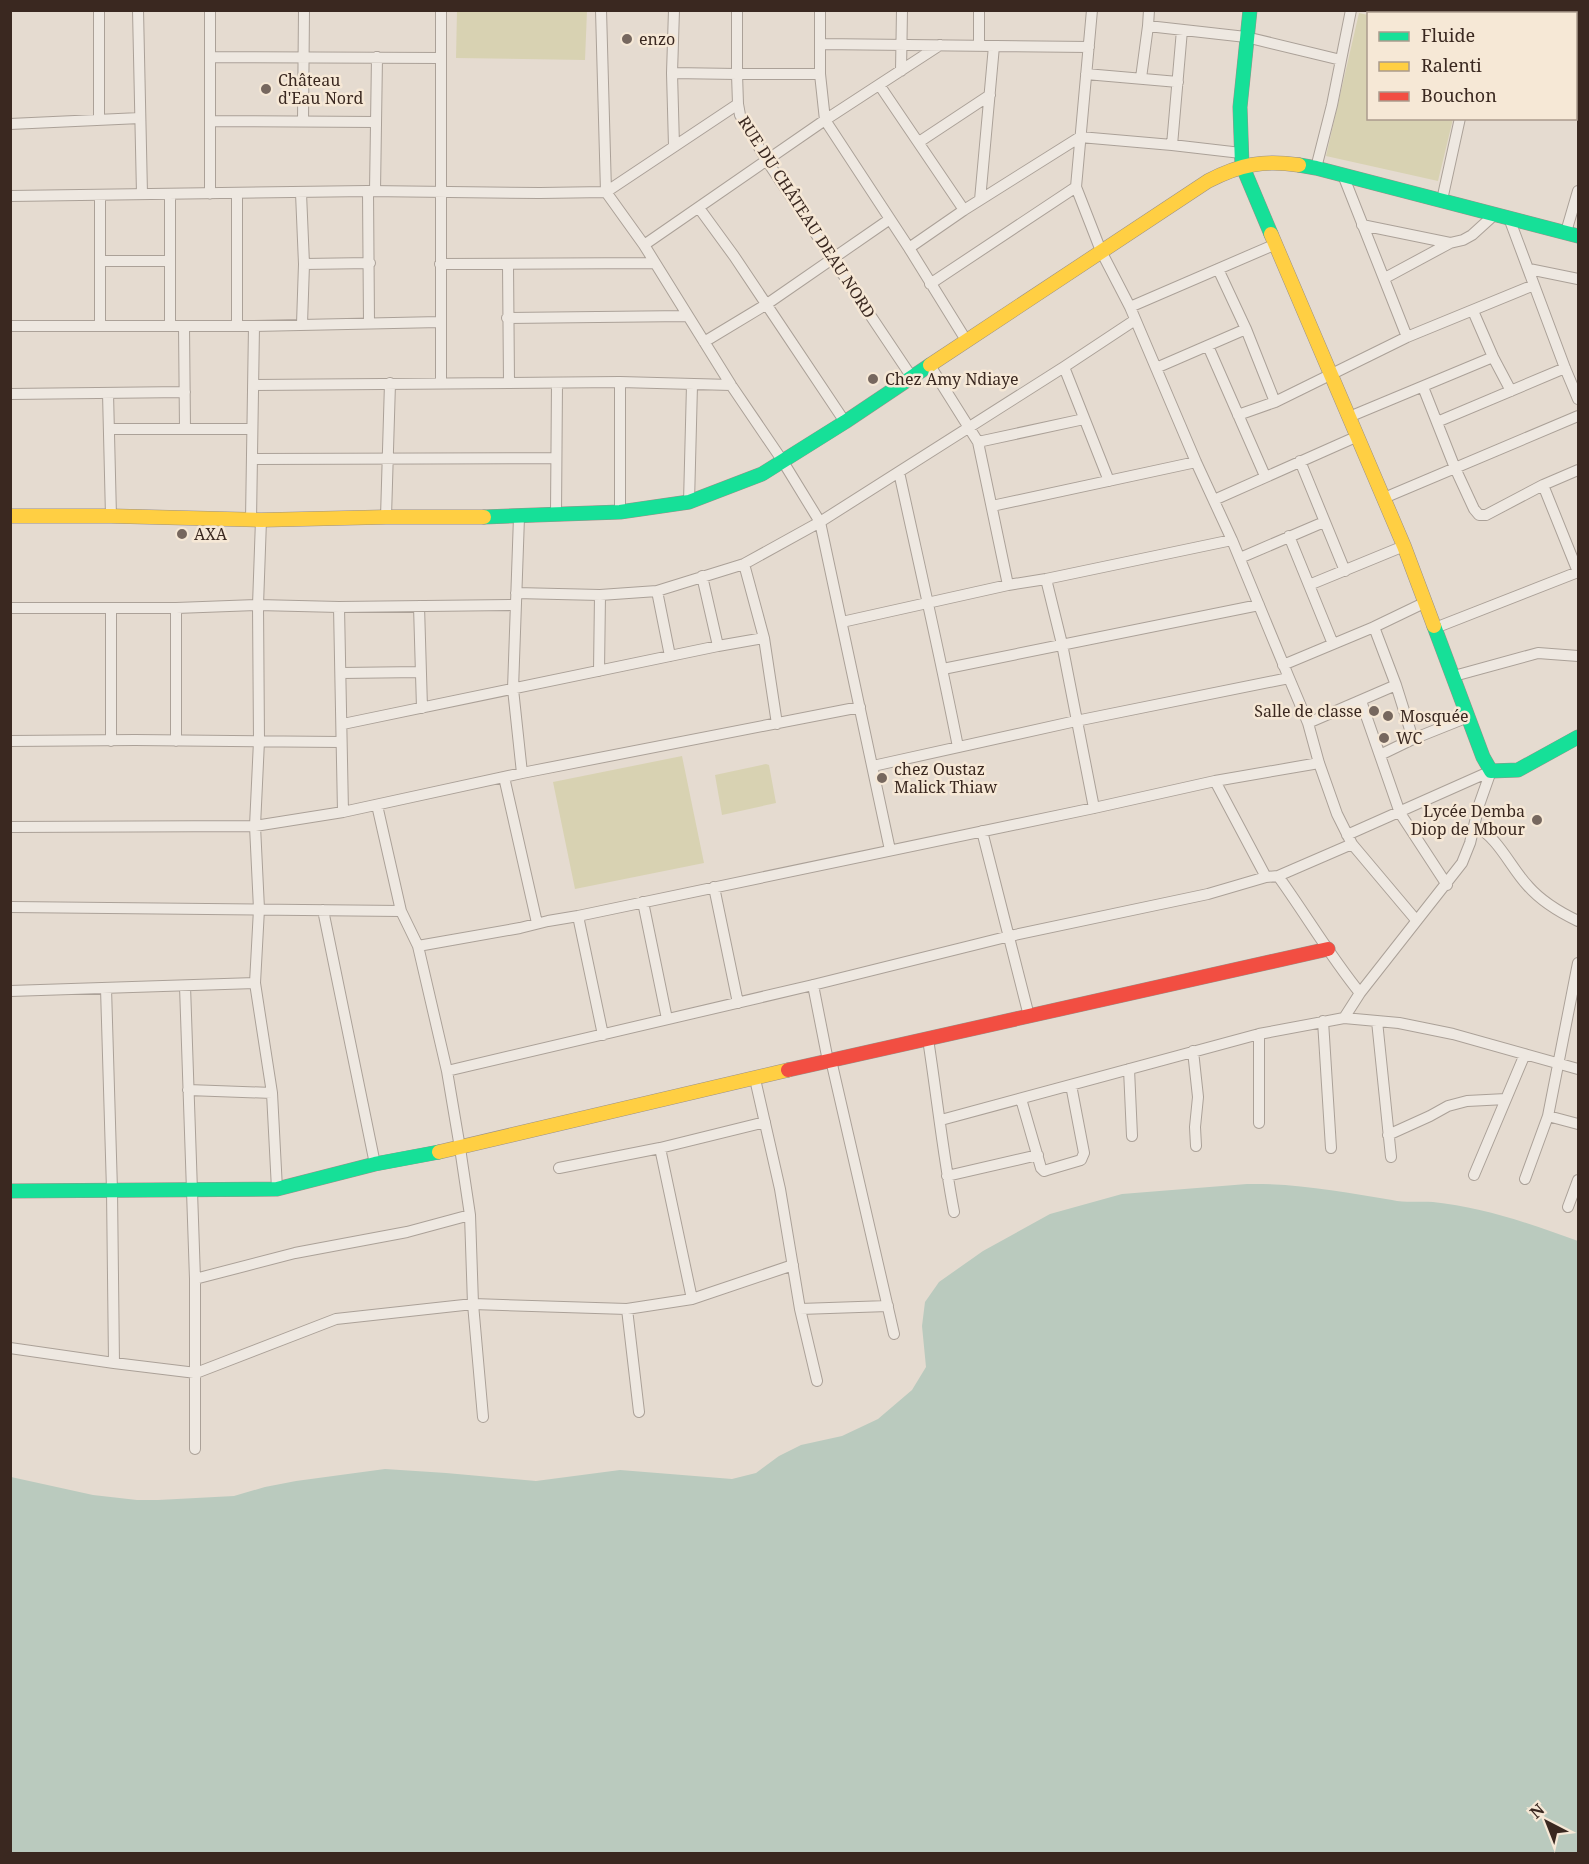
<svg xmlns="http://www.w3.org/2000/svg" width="1589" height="1864" viewBox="0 0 1589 1864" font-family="'Noto Serif',serif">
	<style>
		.green { fill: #d8d2b2 }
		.water { fill: #bacabe }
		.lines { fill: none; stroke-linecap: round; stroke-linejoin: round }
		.street-casing { stroke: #aba198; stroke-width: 12 }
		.fast-casing { stroke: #9a9088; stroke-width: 15 }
		.slow-casing { stroke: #9a9088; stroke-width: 15 }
		.jam-casing { stroke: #9a9088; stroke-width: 15 }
		.street { stroke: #eee8e1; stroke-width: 10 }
		.fast { stroke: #16e098; stroke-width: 14 }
		.slow { stroke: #ffcf43; stroke-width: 14 }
		.jam { stroke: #f24e42; stroke-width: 14 }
		.poi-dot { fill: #76675e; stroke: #f6e8d6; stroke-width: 2 }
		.labels { text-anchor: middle; stroke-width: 5; stroke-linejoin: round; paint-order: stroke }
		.poi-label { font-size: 16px; fill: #3a2820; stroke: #f6e8d6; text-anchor: start }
		.street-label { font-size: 16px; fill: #3a2820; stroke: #f6e8d6 }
	</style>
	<rect width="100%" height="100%" fill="#e5dbd0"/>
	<path class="green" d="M457 11H587L585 60 456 58Z
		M1359 13 1368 15V118L1453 119 1438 181 1326 156Z
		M682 756 704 863 575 889 553 782Z
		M766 764 769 765 776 803 722 815 715 775Z"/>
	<path class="water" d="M1247 1184C1295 1183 1344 1192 1392 1200 1405 1203 1419 1201 1433 1202 1482 1207 1532 1224 1578 1241V1853H11V1477L93 1495 137 1500H158L234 1496 265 1487 296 1481 385 1469 446 1473 536 1481 620 1470 732 1479 756 1473 779 1456 801 1445 842 1436 878 1419 912 1390 926 1367 922 1326 925 1302 939 1282 983 1251 1050 1214 1122 1194Z"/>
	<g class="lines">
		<g class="street-casing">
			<path id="street" d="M99 10V120
				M138 10 142 194
				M210 10V194
				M601 10 606 192 644 245 731 385 782 460 820 522 890 850
				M737 10V74L738 104 740 115 767 161 911 376
				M820 10V74L825 120 909 248 966 340
				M1092 10 1076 187 1101 251 1130 307 1196 462 1232 540 1289 678 1308 723 1319 763 1337 814 1352 844 1416 920
				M1385 10 1396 14
				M1515 10 1519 14
				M1486 14 1487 10
				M1148 26 1149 10
				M820 44 1089 47
				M979 46V10
				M1576 54 1578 56
				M210 57 441 58
				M901 71 902 10
				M672 73 737 74H820
				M1086 74 1178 82
				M1141 78 1148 26 1246 37 1341 60
				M880 86 964 210
				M1576 101 1578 103
				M210 121 376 122
				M303 121 304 10
				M10 124 140 118
				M919 142 990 95
				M1172 145 1182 30
				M674 146 672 73 674 10
				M1316 168 1332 105 1351 10
				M1343 175 1407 337
				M368 191 369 323
				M375 191 377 57
				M237 193V325
				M301 193 304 264 302 324
				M170 194V326
				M100 195V326
				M10 196 368 191 540 193 606 192 738 104
				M980 200 994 46
				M1442 200 1460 118
				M699 208 734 256 845 422
				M1509 218 1565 368 1578 399
				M1362 225 1450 243
				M1566 232 1578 191
				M644 245 825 120 940 45
				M909 248 964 210 1080 137 1172 145 1241 153
				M100 261H170
				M304 264 370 263
				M440 264 655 263
				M508 264 509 383
				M1218 269 1246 329
				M1529 269 1578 279
				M1385 278 1450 243 1463 240 1472 235 1494 215
				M930 284 1076 187
				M1130 307 1276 244
				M1473 311 1493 357 1511 391
				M507 318 687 316
				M10 326H254L440 322
				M184 326 185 429
				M704 342 767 304 890 219
				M1208 346 1265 476
				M929 364 978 442 1008 585
				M1064 367 1109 481
				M1156 368 1246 329 1275 402
				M441 384V10
				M253 385 620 382 731 385
				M1423 387 1455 468 1474 509 1479 515H1486L1543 485 1578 470
				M108 393 111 516
				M10 394 185 392
				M1238 415 1275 402 1407 337 1534 285
				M1349 417 1493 357
				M1437 422 1565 368
				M109 429H252
				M978 442 1084 419
				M252 459 556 458
				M1300 461 1345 571
				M899 472C919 564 940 655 958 747
				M1384 498 1578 416
				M1214 500 1358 436
				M689 502 692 385
				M992 506 1196 462
				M620 512V382
				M556 514 557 383
				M386 517 390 383
				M519 517 513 689 522 773
				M251 520 254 326
				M261 520 258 605 259 741 255 826 259 909 255 983 272 1093 277 1189
				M1289 536 1333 644
				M1240 558 1324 522
				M744 564 764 638 777 724
				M702 576 718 646
				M1046 579 1062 644 1094 808
				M1309 585 1404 546
				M657 591 670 656
				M516 593 600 595 657 591 744 564 820 522 1064 367 1135 320
				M419 606 422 708
				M339 607 343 812
				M10 608H176L258 605 339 607 515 605
				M111 608V741
				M842 622 1008 585 1046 579 1232 540
				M1374 627 1396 685 1413 739
				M1435 628 1578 572 1543 485
				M1283 665 1374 627 1426 602
				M943 669 1259 605
				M599 671 600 595
				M341 673 421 672
				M1454 676 1538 653 1578 656
				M1361 701 1400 813 1447 885
				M1308 723 1396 685
				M343 724 718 646 764 638
				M10 741 135 740 341 742
				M176 741V608
				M1380 755 1413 739 1468 717
				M873 766 1076 721 1289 678
				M504 777 537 923
				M1215 781 1266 877
				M377 805 401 911 418 946 447 1071 460 1148 470 1215 473 1304 483 1417
				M1475 826C1499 838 1510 867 1528 886 1542 902 1559 912 1578 921
				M10 827 255 826 343 812 522 773 860 707
				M982 831 1029 1016
				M1347 835 1491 771
				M1278 876C1306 915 1330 956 1360 993
				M714 887 738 1003
				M643 902 667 1019
				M10 907 401 911
				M323 910 375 1164
				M578 916 603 1035
				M418 946 520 928 548 921 578 916 1094 808 1215 781 1319 763
				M813 985 828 1061
				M185 986 195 1279V1449
				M106 988 112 1190 114 1363
				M10 991 255 983
				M1344 1018 1360 993 1462 863 1470 843 1479 805 1491 771
				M1323 1021 1331 1148
				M1377 1021 1391 1157
				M928 1039C937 1097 943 1155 954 1212
				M1193 1051 1198 1097 1195 1127 1196 1146
				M831 1060 894 1334
				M1129 1069 1132 1136
				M447 1071 813 985 1010 936 1208 894 1266 877 1278 876 1352 844
				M755 1079 780 1189 800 1309 817 1381
				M188 1090 272 1093
				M1021 1099 1041 1168 1044 1171 1047 1170 1081 1160 1084 1153 1071 1085
				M1548 1116 1578 1124
				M941 1120 1259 1034 1344 1018 1399 1023 1453 1034 1578 1069
				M1259 1123V1034
				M1388 1135 1430 1116 1448 1106 1467 1101 1506 1099
				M660 1148 692 1299
				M559 1168 660 1148 765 1122
				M1474 1175 1525 1054
				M947 1176 1038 1155
				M1525 1179 1548 1116 1578 963
				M1568 1207 1578 1180
				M195 1279 295 1253 407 1232 470 1215
				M627 1309 639 1412
				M800 1309 888 1306
				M10 1348 114 1363 196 1373 336 1319 473 1304 627 1309 692 1299 793 1265"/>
		</g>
		<g class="fast-casing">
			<path id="fast" d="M1250 10 1240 107 1242 165 1271 234
				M1299 165 1316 168 1578 236
				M484 517 620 512 689 502 762 474 845 422 930 365
				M1434 626 1483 757 1491 771 1518 770 1578 737
				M10 1191 277 1189 375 1164 439 1152"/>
		</g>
		<g class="slow-casing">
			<path id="slow" d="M1271 234 1404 546 1434 626
				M930 365 1208 181C1241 164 1263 160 1299 165
				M10 516H111L261 520 386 517H484
				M439 1152 788 1070"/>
		</g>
		<g class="jam-casing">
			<path id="jam" d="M788 1070 1328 949"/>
		</g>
		<use href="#street" class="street"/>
		<use href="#fast" class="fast"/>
		<use href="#slow" class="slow"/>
		<use href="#jam" class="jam"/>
	</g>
	<g class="poi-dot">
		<circle cx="627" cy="39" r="6"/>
		<circle cx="266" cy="89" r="6"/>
		<circle cx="873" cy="379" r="6"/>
		<circle cx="182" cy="534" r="6"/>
		<circle cx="1374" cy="711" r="6"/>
		<circle cx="1388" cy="716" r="6"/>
		<circle cx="1384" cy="738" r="6"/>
		<circle cx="882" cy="778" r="6"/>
		<circle cx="1537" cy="820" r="6"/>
	</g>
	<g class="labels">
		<g class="poi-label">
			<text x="639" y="45">enzo</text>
			<text x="278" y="86">Château<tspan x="278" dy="18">d'Eau Nord</tspan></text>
			<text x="885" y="385">Chez Amy Ndiaye</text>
			<text x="194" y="540">AXA</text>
			<text x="1362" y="717" text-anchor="end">Salle de classe</text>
			<text x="1400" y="722">Mosquée</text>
			<text x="1396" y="744">WC</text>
			<text x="894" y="775">chez Oustaz<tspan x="894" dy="18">Malick Thiaw</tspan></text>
			<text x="1525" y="817" text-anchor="end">Lycée Demba<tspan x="1525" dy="18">Diop de Mbour</tspan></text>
		</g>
		<g class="street-label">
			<text transform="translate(807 217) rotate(57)" y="6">RUE DU CHÂTEAU DEAU NORD</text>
		</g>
	</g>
	<rect width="1589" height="1864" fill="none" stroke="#3a2820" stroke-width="24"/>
	<rect x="1367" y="12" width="210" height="108" fill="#f6e8d6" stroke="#ab9b8d" stroke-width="1.5"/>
	<rect x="1379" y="32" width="30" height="9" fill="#16e098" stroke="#ab9b8d" stroke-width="1.5"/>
	<text x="1421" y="42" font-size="18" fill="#3a2820">Fluide</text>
	<rect x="1379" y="62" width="30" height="9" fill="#ffcf43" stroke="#ab9b8d" stroke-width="1.5"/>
	<text x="1421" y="72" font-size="18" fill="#3a2820">Ralenti</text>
	<rect x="1379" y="92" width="30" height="9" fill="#f24e42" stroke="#ab9b8d" stroke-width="1.5"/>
	<text x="1421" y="102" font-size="18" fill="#3a2820">Bouchon</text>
	<g transform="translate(1547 1822) rotate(318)" stroke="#f6e8d6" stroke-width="4.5" paint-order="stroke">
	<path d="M0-4.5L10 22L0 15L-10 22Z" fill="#3a2820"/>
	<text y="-9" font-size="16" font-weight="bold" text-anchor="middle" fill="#3a2820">N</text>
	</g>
</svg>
